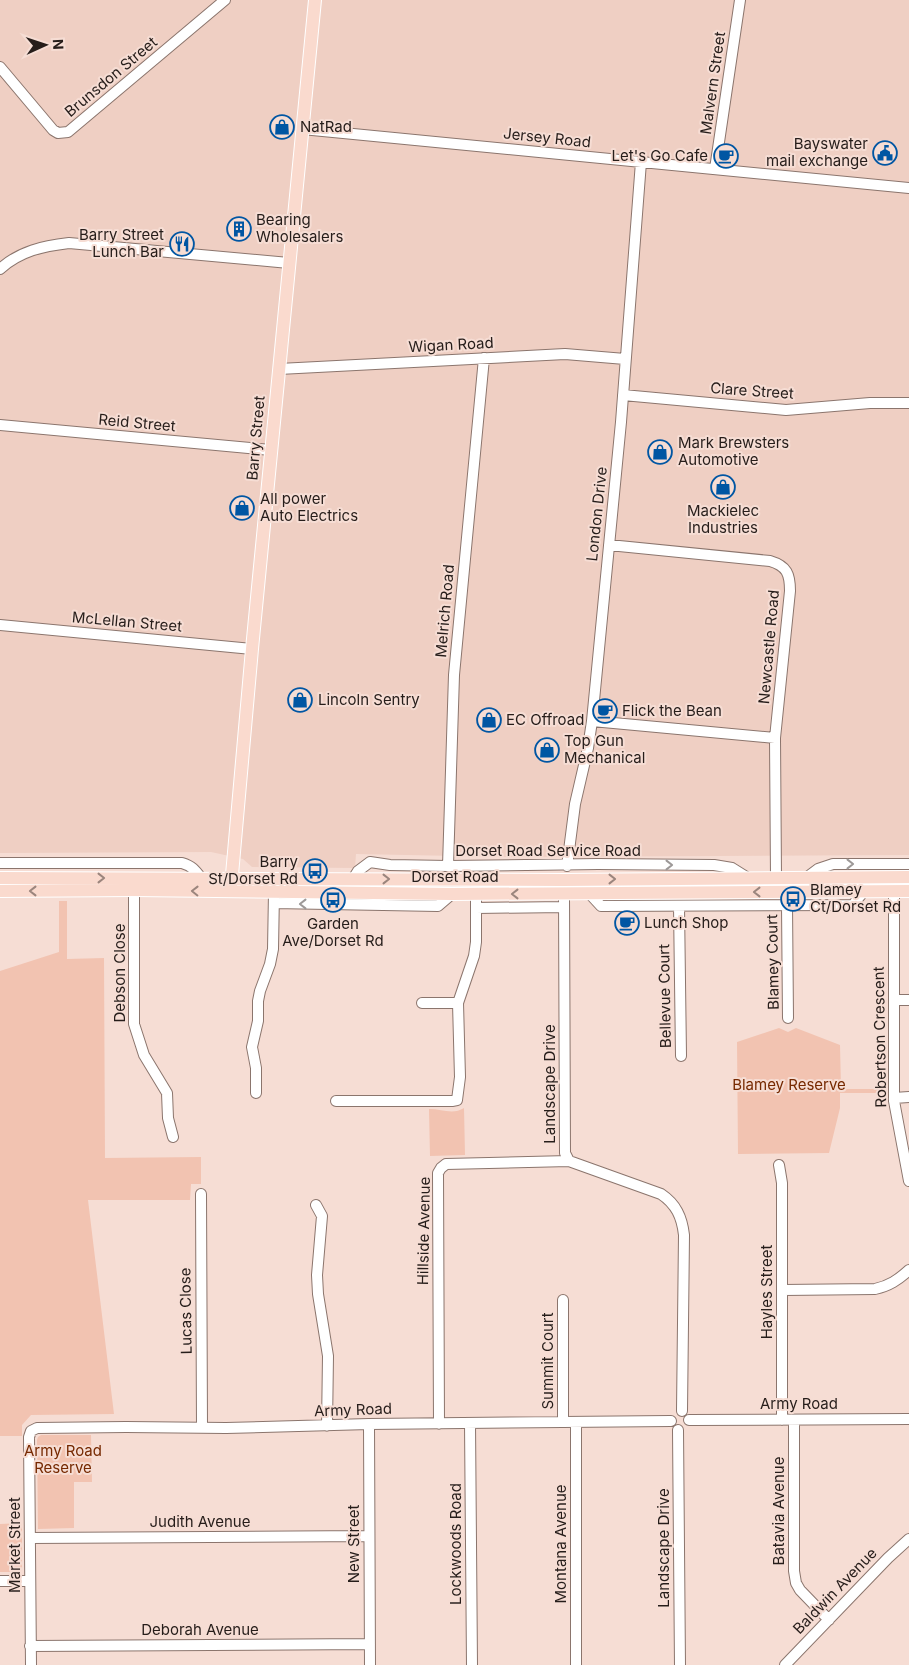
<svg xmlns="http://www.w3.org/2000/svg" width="909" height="1665" viewBox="0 0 909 1665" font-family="Inter,sans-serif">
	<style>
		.built { fill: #efcfc3 }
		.green { fill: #f2c3b1 }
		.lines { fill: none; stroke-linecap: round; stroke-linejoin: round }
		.minor-casing { stroke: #8b756d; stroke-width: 12 }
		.major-casing { stroke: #fff; stroke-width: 14 }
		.minor { stroke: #fff; stroke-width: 10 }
		.major { stroke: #fadace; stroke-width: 12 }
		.oneway { stroke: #9d9998 }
		.oneway2 { stroke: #9b857d }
		.labels { text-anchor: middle; stroke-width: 4; stroke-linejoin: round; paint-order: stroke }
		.street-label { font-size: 15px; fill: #261d1a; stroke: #f6ddd4 }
		.poi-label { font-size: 15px; fill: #261d1a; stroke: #f6ddd4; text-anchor: start }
		.park-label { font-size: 15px; fill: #762901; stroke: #f6ddd4 }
	</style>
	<rect width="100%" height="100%" fill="#f6ddd4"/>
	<path class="built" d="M0 0H909V855L508 857 356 854 355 868 252 867 243 859 211 852 0 853Z"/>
	<path class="green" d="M59 901H67V959L104 958 105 1158 201 1157V1184H191L190 1200H88L114 1414 31 1415 22 1425V1436H0V971L59 952Z
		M779 1028 788 1032 796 1028 840 1045 841 1089H885V1093H840V1108L829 1153 738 1154 737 1042Z
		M464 1108 465 1155 430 1156 429 1109C442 1109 453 1115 464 1108Z
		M41 1435H91L92 1482H74V1528L38 1529 37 1440 38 1437Z
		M22 1523V1570L19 1572H0V1524Z"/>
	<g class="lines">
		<g class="minor-casing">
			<path id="minor" d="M0 67 53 130 58 133 68 132 225 0
				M302 129 909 188
				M715 169 740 0
				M0 269C20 251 43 246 69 243L289 263
				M279 369 565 354 625 359
				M623 395 786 410 870 403H909
				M0 425 271 450
				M609 545 770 561C787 566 790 574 790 591L775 738 776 878
				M0 625 252 649
				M592 721 775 738
				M0 863H182C192 866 195 870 201 878
				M448 866 454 675 484 358
				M567 866 575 804 588 748 592 721 621 422 641 162
				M806 878 818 869 833 864H909
				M353 879 358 871 370 862 390 865 448 866 598 864 714 865 732 868 748 878
				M134 890V1024L144 1055 167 1093 168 1118 173 1137
				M894 892V1101L909 1181
				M564 893 565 1153 569 1161 661 1194C676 1204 682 1217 684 1235L682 1411
				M589 893 601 906 853 905 863 892
				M274 903 438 906 452 894
				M787 905 788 1018
				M679 906 681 1056
				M476 908 564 907
				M894 1000H909
				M422 1003H458
				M256 1093V1068L252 1047 258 1021V1001L260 991 270 964 273 949 274 892
				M894 1098 909 1097
				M336 1101H452L457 1100 460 1077 458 1003 474 956 476 942V894
				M779 1165 782 1183V1420
				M201 1194 202 1427
				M316 1205 322 1216 317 1275 318 1294 328 1356 327 1426
				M783 1290 875 1289C889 1286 898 1280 909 1270
				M689 1420 909 1419
				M794 1420V1571L796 1583 800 1590 829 1620
				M563 1422V1300
				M576 1422V1665
				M470 1423 472 1665
				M369 1424 370 1665
				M439 1424 438 1173 441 1168 446 1164 569 1161
				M678 1430 680 1665
				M30 1538 369 1536
				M0 1581H30
				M30 1646 370 1644
				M31 1665 29 1437 31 1431 37 1428 126 1427 226 1428 369 1424 671 1421
				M785 1665 888 1558 909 1539"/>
		</g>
		<g class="major-casing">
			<path id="major" d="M0 878 563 880 909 877
				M231 886 252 649 315 0
				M0 891 134 890 452 894 909 891"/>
		</g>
		<use href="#minor" class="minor"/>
		<use href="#major" class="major"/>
	</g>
	<defs><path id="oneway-chevron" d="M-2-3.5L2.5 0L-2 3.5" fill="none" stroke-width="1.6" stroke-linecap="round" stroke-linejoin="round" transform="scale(1.25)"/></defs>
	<g class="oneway">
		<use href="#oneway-chevron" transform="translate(850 864)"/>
		<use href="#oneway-chevron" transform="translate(669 865)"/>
		<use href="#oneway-chevron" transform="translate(303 904) rotate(-180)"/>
	</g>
	<g class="oneway2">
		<use href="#oneway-chevron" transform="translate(101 878)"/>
		<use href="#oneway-chevron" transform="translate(386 879)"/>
		<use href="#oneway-chevron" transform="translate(612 879)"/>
		<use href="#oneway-chevron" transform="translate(33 891) rotate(180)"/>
		<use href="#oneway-chevron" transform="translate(195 891) rotate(-179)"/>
		<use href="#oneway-chevron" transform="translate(757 892) rotate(180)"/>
		<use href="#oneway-chevron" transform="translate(515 894) rotate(180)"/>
	</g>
	<defs>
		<g id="shop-ring" transform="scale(1.25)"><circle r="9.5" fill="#f6ddd4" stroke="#0056a3" stroke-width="1.5"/><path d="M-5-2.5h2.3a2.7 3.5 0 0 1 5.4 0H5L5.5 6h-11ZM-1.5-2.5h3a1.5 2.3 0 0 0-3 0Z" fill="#0056a3"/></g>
		<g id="civic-ring" transform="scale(1.25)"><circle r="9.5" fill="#f6ddd4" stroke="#0056a3" stroke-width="1.5"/><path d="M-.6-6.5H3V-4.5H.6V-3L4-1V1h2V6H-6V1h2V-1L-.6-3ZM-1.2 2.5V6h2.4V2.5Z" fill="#0056a3"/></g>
		<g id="cafe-ring" transform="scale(1.25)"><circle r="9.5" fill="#f6ddd4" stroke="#0056a3" stroke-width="1.5"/><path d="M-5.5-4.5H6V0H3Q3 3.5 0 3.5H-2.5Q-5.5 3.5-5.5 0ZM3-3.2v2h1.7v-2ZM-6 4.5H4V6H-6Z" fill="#0056a3"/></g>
		<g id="building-ring" transform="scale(1.25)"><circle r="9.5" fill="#f6ddd4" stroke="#0056a3" stroke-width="1.5"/><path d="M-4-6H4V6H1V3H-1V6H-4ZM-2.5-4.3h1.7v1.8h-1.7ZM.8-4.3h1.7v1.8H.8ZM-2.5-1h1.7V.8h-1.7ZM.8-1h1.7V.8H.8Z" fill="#0056a3"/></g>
		<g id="restaurant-ring" transform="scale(1.25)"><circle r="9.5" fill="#f6ddd4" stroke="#0056a3" stroke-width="1.5"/><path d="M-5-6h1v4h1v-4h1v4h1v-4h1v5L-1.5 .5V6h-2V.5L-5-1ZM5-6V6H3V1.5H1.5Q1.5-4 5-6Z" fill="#0056a3"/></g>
		<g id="bus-ring" transform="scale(1.25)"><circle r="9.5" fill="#f6ddd4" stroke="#0056a3" stroke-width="1.5"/><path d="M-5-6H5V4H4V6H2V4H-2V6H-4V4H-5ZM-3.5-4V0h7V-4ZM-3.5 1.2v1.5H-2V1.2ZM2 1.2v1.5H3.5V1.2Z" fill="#0056a3"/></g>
	</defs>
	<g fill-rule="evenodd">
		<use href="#shop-ring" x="282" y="127"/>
		<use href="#civic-ring" x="885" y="153"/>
		<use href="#cafe-ring" x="726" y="156"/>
		<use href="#building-ring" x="239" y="229"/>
		<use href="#restaurant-ring" x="182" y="244"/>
		<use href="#shop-ring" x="660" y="452"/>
		<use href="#shop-ring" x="723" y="487"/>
		<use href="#shop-ring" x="242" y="508"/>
		<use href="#shop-ring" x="300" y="700"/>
		<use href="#cafe-ring" x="605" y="711"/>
		<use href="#shop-ring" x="489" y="720"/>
		<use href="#shop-ring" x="547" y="750"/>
		<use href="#bus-ring" x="315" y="871"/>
		<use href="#bus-ring" x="793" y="899"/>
		<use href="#bus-ring" x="333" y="900"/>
		<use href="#cafe-ring" x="627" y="923"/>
	</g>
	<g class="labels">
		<g class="street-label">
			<text transform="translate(111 77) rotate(-40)" y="5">Brunsdon Street</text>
			<text transform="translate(713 83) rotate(-82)" y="5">Malvern Street</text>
			<text transform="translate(547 138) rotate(6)" y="5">Jersey Road</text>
			<text transform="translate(451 345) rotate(-3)" y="5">Wigan Road</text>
			<text transform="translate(752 391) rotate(4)" y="5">Clare Street</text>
			<text transform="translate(137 423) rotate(5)" y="5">Reid Street</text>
			<text transform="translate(256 438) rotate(-85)" y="5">Barry Street</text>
			<text transform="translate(597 514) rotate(-84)" y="5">London Drive</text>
			<text transform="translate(445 611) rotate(-85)" y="5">Melrich Road</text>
			<text transform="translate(127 622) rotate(5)" y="5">McLellan Street</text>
			<text transform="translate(769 647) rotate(-85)" y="5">Newcastle Road</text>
			<text x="548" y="856">Dorset Road Service Road</text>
			<text x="455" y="882">Dorset Road</text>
			<text transform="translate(773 962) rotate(-91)" y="5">Blamey Court</text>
			<text transform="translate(120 973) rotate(-90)" y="5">Debson Close</text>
			<text transform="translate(665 996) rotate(-91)" y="5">Bellevue Court</text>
			<text transform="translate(880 1037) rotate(-91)" y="5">Robertson Crescent</text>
			<text transform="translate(550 1084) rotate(-90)" y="5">Landscape Drive</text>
			<text transform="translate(424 1231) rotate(-89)" y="5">Hillside Avenue</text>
			<text transform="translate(767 1292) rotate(-90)" y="5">Hayles Street</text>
			<text transform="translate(186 1311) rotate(-91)" y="5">Lucas Close</text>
			<text transform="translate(548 1361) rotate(-90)" y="5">Summit Court</text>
			<text x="799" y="1409">Army Road</text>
			<text transform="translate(353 1410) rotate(-2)" y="5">Army Road</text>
			<text transform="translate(779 1511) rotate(-90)" y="5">Batavia Avenue</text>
			<text x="200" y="1527">Judith Avenue</text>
			<text transform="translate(354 1544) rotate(-90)" y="5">New Street</text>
			<text transform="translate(456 1544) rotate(-90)" y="5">Lockwoods Road</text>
			<text transform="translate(561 1544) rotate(-90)" y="5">Montana Avenue</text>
			<text transform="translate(15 1545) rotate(-90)" y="5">Market Street</text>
			<text transform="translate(664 1548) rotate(-90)" y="5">Landscape Drive</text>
			<text transform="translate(835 1591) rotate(-46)" y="5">Baldwin Avenue</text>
			<text x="200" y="1635">Deborah Avenue</text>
		</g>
		<g class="poi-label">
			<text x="300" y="132">NatRad</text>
			<text x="868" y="149" text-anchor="end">Bayswater<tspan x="868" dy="17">mail exchange</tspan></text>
			<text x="708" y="161" text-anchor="end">Let's Go Cafe</text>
			<text x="256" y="225">Bearing<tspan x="256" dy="17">Wholesalers</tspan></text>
			<text x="164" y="240" text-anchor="end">Barry Street<tspan x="164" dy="17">Lunch Bar</tspan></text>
			<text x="678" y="448">Mark Brewsters<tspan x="678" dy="17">Automotive</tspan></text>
			<text x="260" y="504">All power<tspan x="260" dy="17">Auto Electrics</tspan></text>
			<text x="723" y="516" text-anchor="middle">Mackielec<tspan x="723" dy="17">Industries</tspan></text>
			<text x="318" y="705">Lincoln Sentry</text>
			<text x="622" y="716">Flick the Bean</text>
			<text x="506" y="725">EC Offroad</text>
			<text x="564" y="746">Top Gun<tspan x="564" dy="17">Mechanical</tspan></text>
			<text x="298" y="867" text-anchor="end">Barry<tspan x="298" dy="17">St/Dorset Rd</tspan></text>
			<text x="810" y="895">Blamey<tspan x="810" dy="17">Ct/Dorset Rd</tspan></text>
			<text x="644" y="928">Lunch Shop</text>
			<text x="333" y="929" text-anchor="middle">Garden<tspan x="333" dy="17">Ave/Dorset Rd</tspan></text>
		</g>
		<g class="park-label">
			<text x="789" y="1090">Blamey Reserve</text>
			<text x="63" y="1456">Army Road<tspan x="63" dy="17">Reserve</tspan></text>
		</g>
	</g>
	<g transform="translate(45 45) rotate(87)" stroke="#f6ddd4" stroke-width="4" paint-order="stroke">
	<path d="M0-4L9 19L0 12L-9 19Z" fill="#261d1a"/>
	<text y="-8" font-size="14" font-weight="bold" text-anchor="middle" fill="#261d1a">N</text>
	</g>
</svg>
